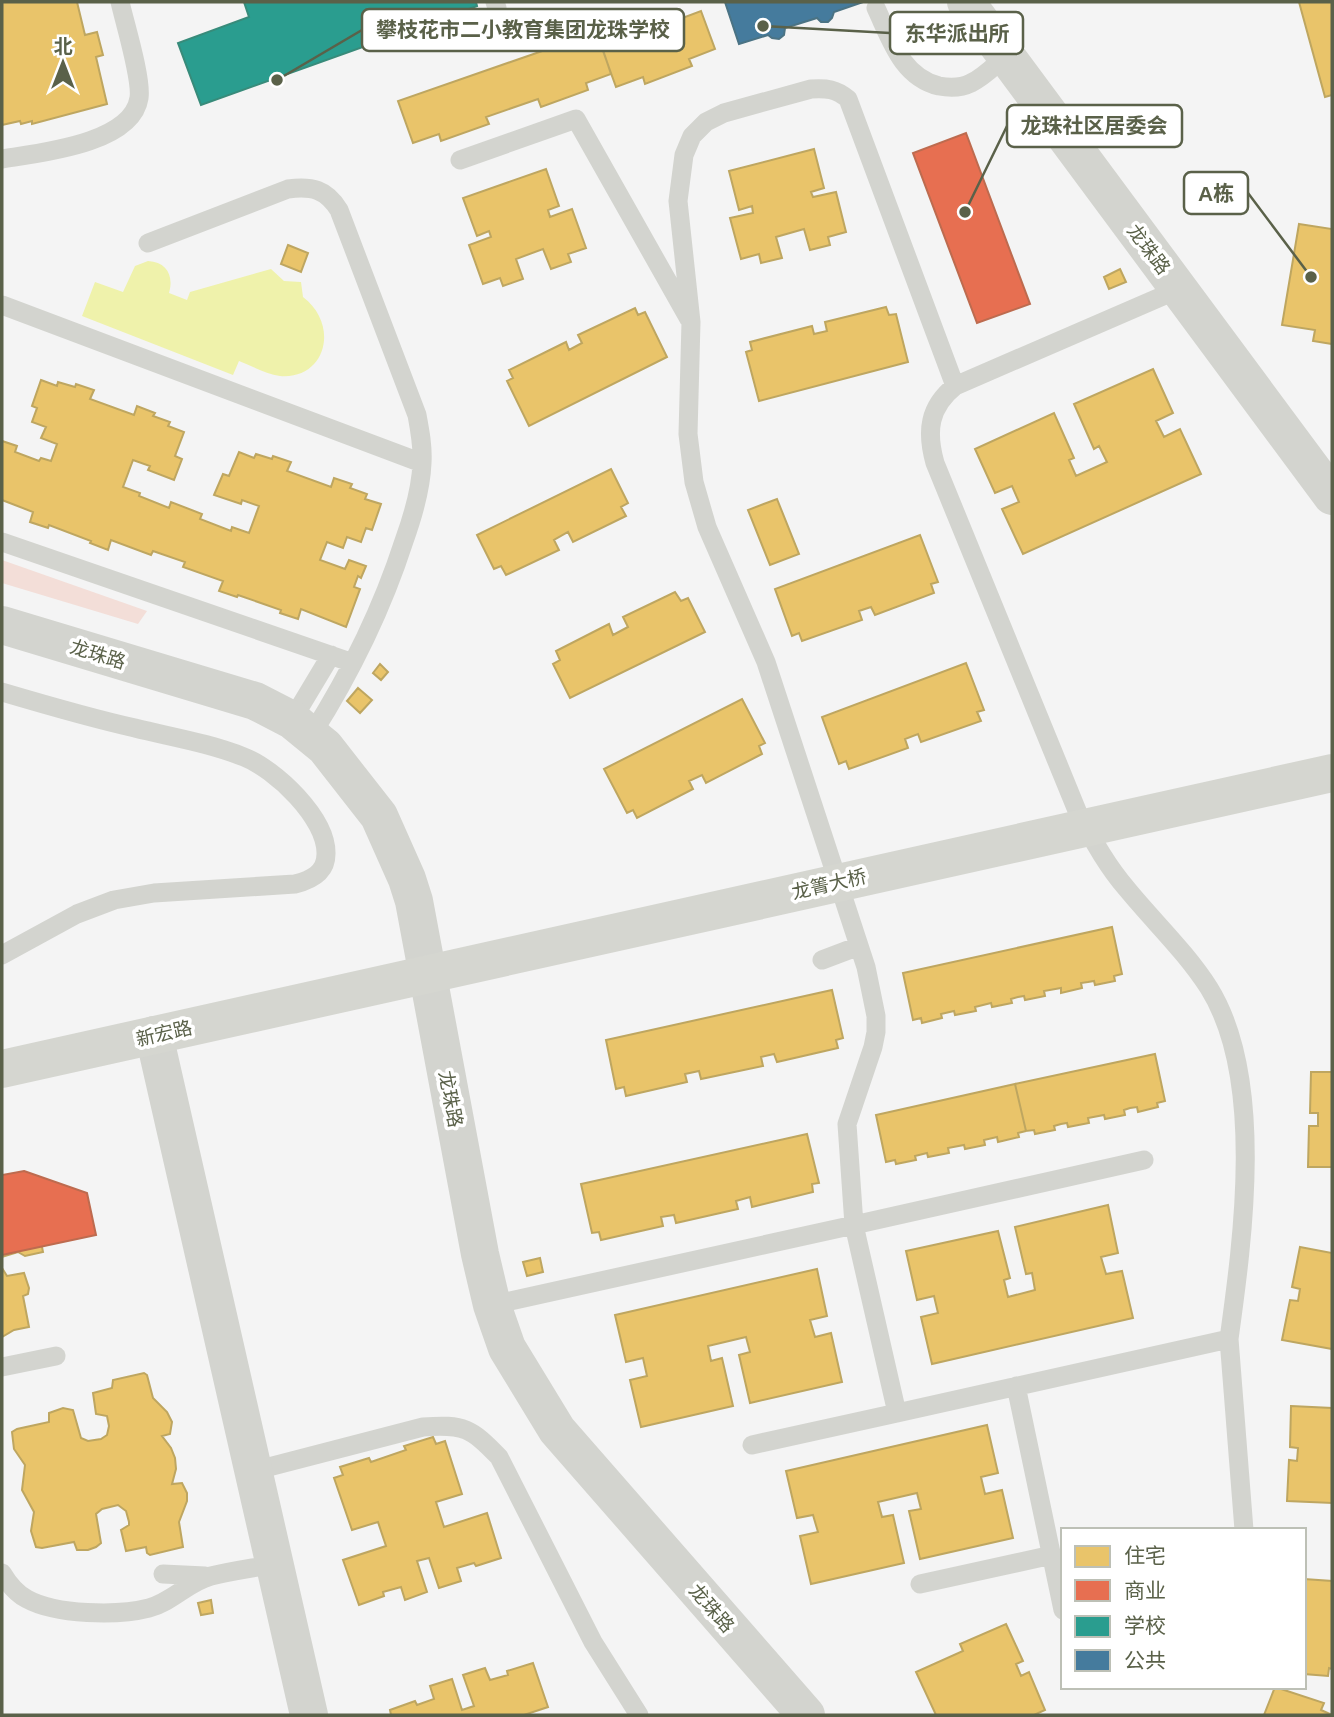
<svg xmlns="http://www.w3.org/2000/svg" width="1334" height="1717" viewBox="0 0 1334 1717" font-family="Arial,'Noto Sans SC',sans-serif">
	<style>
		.green { fill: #f3ded8 }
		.water { fill: #eff2ab }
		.homes { fill: #e9c46a; stroke: #bea660; stroke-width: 2 }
		.shops { fill: #e76f51; stroke: #bd6b4f; stroke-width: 2 }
		.schools { fill: #2a9d8f; stroke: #388b7a; stroke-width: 2 }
		.public { fill: #457b9d; stroke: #4b7384; stroke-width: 2 }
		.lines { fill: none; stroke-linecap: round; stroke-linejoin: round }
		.service { stroke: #d3d4cf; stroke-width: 19 }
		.minor { stroke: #d3d4cf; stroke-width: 38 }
		.tertiary { stroke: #d3d4cf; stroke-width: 38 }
		.secondary { stroke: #d5d6d0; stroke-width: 38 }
		.labels { text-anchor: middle; stroke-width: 7; stroke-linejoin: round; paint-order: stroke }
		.street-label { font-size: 19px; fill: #5a6149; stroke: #fff }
		.leader { fill: none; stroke: #5a6149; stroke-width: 2.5 }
		.callout-dot { fill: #5a6149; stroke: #fff; stroke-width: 2.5 }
		.callout { fill: #fff; stroke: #5a6149; stroke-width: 2.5 }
		.callout-label { font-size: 21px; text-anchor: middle; font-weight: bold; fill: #5a6149 }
	</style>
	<rect width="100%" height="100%" fill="#f4f4f4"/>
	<path class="green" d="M2 560 147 611 138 624 2 583Z"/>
	<path class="water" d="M148 261C167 262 174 276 169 293L187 300 190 292 271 269 284 281 301 282 303 297C340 325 326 380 280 376 266 374 252 366 239 361L233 375 82 316 95 282 123 292 135 266Z"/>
	<path class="homes" d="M2 2H77L85 35 97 32 103 55 96 57 107 104 32 124V121L21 124 20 121 2 125Z
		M1299 2H1332V95L1325 97Z
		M701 11 715 49 689 59 692 66 645 84 643 77 616 87 602 48Z
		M597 32 611 74 586 83 588 90 541 107 538 99 486 117 489 124 441 141 439 134 413 143 398 101Z
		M814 149 824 188 811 192 813 197 836 192 846 232 828 237 830 245 810 250 804 229 776 237 782 258 761 263 759 254 741 259 730 218 753 213 752 206 739 210 729 171Z
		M546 169 559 206 548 210 550 217 572 209 586 248 568 254 571 262 551 269 543 249 516 259 523 279 503 286 500 278 483 284 469 245 491 237 489 231 477 236 463 198Z
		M1299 224 1332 229V344L1313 341 1315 330 1282 325Z
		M288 245 308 253 301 272 281 264Z
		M1120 269 1126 282 1109 289 1104 277Z
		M886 307 889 315 896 314 908 362 759 401 746 352 752 350 750 342 812 326 814 334 827 331 825 322Z
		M635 308 638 315 645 312 667 357 529 426 507 381 513 378 509 370 566 342 569 350 582 343 578 335Z
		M1153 369 1173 413 1156 421 1164 437 1180 429 1201 474 1023 554 1002 509 1019 502 1012 486 995 493 975 449 1054 413 1074 458 1069 460 1076 476 1107 462 1099 446 1094 449 1074 404Z
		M41 380 57 386 58 382 75 387 76 384 94 390 90 399 134 415 137 406 155 413 153 416 170 422 168 426 184 432 175 456 182 459 174 480 148 470 150 466 133 460 123 487 140 493 139 496 169 508 171 502 202 514 200 519 231 531 232 527 249 533 259 506 242 500 241 504 214 495 223 474 229 476 239 452 254 458 256 454 272 459 273 456 291 462 287 471 331 487 334 478 352 484 350 488 367 494 365 499 381 504 372 530 366 528 361 542 347 537 343 548 327 542 320 560 345 569 349 560 366 566 361 578 358 576 354 587 360 589 346 627 301 609 298 619 280 613 281 610 238 595 237 597 219 591 223 581 183 567 185 562 153 551 151 555 111 540 108 550 90 543 91 541 49 525 48 528 30 522 33 512 2 500V441L17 446 15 452 39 461 41 458 51 461 57 444 41 438 46 427 32 422 37 408 32 406Z
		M611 469 628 503 621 507 626 516 573 542 568 532 554 540 559 550 506 575 501 566 494 569 477 535Z
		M777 499 799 554 770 565 748 510Z
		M920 535 938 582 931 584 934 593 875 615 871 607 859 611 862 620 802 641 799 633 792 636 775 589Z
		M675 592 681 601 688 598 705 632 570 698 553 664 560 660 556 651 609 624 613 635 628 627 623 617Z
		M966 663 984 710 977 712 981 721 921 742 918 734 905 739 908 748 849 769 846 761 839 764 822 717Z
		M380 664 388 672 381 680 373 673Z
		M358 688 372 700 360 713 347 701Z
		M742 699 765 743 759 746 762 754 706 783 702 775 689 781 693 789 637 818 633 810 627 813 604 769Z
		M1112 927 1122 974 1114 976 1115 981 1095 985 1094 981 1088 982 1081 983 1082 988 1061 993V988L1044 991 1045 996 1025 1000 1024 996 1018 997 1011 999 1012 1003 992 1007 991 1003 975 1007 976 1011 955 1015 954 1011 941 1014 942 1018 922 1023 921 1018 913 1020 903 973Z
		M832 990 843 1038 836 1040 838 1048 777 1062 774 1054 761 1057 763 1066 701 1079 699 1071 685 1074 687 1082 626 1096 624 1087 616 1089 606 1040Z
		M1155 1054 1165 1101 1157 1103 1158 1107 1138 1112 1137 1107 1130 1108 1124 1110 1125 1115 1105 1119 1104 1115 1088 1118 1089 1123 1068 1127 1067 1123 1061 1124 1054 1126 1055 1130 1035 1134 1034 1130 1026 1131 1015 1084Z
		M1311 1072H1332V1167H1308L1309 1126H1318V1113H1310Z
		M1015 1084 1026 1131 1018 1133 1019 1137 998 1142 997 1137 984 1140 985 1145 965 1149 964 1145 948 1148 949 1153 928 1157 927 1153 915 1156 916 1160 896 1164 895 1160 886 1162 876 1115Z
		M807 1134 819 1183 812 1184 813 1192 752 1207 750 1197 736 1201 738 1209 676 1223 674 1215 661 1217 663 1226 601 1240 599 1232 592 1233 581 1184Z
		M2 1194 15 1202 33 1201 43 1252 25 1256 18 1252 2 1257Z
		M1108 1205 1118 1253 1101 1257 1106 1274 1122 1271 1133 1318 932 1364 921 1317 938 1313 934 1296 917 1300 906 1251 998 1231 1010 1278 1004 1280 1008 1297 1035 1290 1032 1273 1026 1274 1015 1227Z
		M1300 1247 1332 1253V1349L1282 1340 1290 1300 1298 1301 1300 1289 1292 1287Z
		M540 1258 543 1272 527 1276 523 1262Z
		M2 1268 7 1276 24 1273 29 1288 28 1294 23 1296 29 1327 14 1330 2 1337Z
		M817 1269 827 1316 810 1320 815 1337 831 1333 842 1382 750 1403 739 1355 750 1352 746 1337 708 1346 711 1361 722 1358 733 1406 641 1427 630 1380 647 1376 643 1358 626 1362 615 1315Z
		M144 1373 147 1375 153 1398 167 1412 172 1422 170 1434 162 1436 171 1448 175 1458 176 1469 172 1484 182 1483 187 1493V1501L179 1522 183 1547 150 1555 147 1553 146 1547 126 1551 121 1530 129 1525V1522L126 1511 118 1505 102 1509 96 1514 101 1543 96 1547 88 1550H77L74 1542 42 1548 36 1547 31 1531 34 1512 22 1490 25 1465 14 1449 12 1432 17 1429 49 1422V1413L63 1408 73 1410 81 1438 88 1441 101 1439 107 1435 109 1426 107 1416 96 1414 93 1393 112 1388 113 1380Z
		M1291 1406 1332 1408V1503L1287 1501 1289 1460 1297 1461 1298 1448 1290 1447Z
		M987 1425 998 1473 981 1477 985 1494 1002 1490 1013 1538 920 1559 909 1511 921 1509 917 1493 878 1502 882 1517 893 1515 904 1563 811 1584 800 1536 818 1532 813 1515 797 1518 786 1471Z
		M433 1437 436 1444 445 1441 462 1494 436 1502 444 1527 487 1513 501 1558 476 1566 474 1563 457 1568 461 1581 439 1588 429 1558 417 1561 427 1592 405 1600 401 1587 383 1592 384 1596 359 1605 343 1560 386 1546 378 1522 352 1530 334 1478 343 1475 340 1467 369 1458 371 1462 406 1450 404 1446Z
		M1304 1579 1332 1581V1669L1329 1668 1328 1676 1304 1674Z
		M211 1600 213 1613 201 1615 198 1603Z
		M1006 1624 1023 1661 1016 1664 1021 1676 1029 1672 1045 1710 1034 1715H936L916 1672 963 1651 960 1644Z
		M533 1663 548 1707 524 1715H391L390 1710 415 1701 417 1705 434 1699 430 1686 452 1679 462 1710 474 1706 463 1675 485 1668 490 1680 508 1675 507 1671Z
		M1275 1687 1324 1703 1321 1710 1332 1715H1264Z"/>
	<path class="shops" d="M966 133 1030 304 977 323 913 153Z
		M24 1171 87 1193 96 1235 2 1255V1175Z"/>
	<path class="schools" d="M244 2H476L477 6 201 105 178 43 249 17Z"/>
	<path class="public" d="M725 2H863L834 12 832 18 828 22H821L817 18 785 28 784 35 779 39 772 38 768 35 739 44Z"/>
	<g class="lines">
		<path class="service" d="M495 2 497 8
			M876 8C891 40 902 77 939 86 950 88 961 88 971 83 984 77 995 65 1006 56
			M2 159C39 153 132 144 139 98 142 79 125 24 120 2
			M460 160 576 119 689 319
			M148 243 288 189C312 186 326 189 339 210L417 415C420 431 423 447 422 463 421 490 413 516 404 541 382 609 350 674 312 734
			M2 305 422 463
			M955 386 848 99C836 89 827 88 811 89L724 113 706 122 692 136 684 155 678 201 691 322 688 434 694 482 707 527 766 662 866 967 876 1016V1032L873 1047 847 1124 854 1225 1144 1160
			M2 542 353 663
			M2 692C46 705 90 718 135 728 171 737 209 743 244 757 275 769 327 818 326 854 326 873 311 880 295 884L154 893 114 900 77 914 2 955
			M292 720 331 655
			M822 960 859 946
			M492 1305 854 1225 897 1413 1229 1339C1243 1238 1265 1078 1209 988 1186 952 1154 922 1127 889 1107 866 1093 840 1078 813L935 463C926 431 929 407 955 386L1179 289
			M1229 1339 1244 1530
			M2 1367 56 1356
			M1016 1386 1063 1610
			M752 1445 897 1413
			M253 1471 423 1427C464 1424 471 1428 499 1457L593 1642 639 1715
			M2 1573C8 1583 17 1594 27 1599 56 1615 118 1616 149 1608 172 1602 188 1582 211 1576 232 1571 254 1568 275 1564
			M163 1574 205 1576
			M920 1584 1052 1555"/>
		<path class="minor" d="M966 2 1332 496
			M2 625 255 701 292 720 325 747 379 816 407 879 414 901 480 1254 492 1305 507 1348 557 1430 806 1715"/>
		<path class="tertiary" d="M154 1035 309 1715"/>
		<path class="secondary" d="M2 1069 1332 773"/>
	</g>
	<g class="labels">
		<g class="street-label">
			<text transform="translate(1149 249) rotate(53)" y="7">龙珠路</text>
			<text transform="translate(98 654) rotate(17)" y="7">龙珠路</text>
			<text transform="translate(829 884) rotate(-13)" y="7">龙箐大桥</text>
			<text transform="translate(164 1033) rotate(-13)" y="7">新宏路</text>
			<text transform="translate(451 1099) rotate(79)" y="7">龙珠路</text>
			<text transform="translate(712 1608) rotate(49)" y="7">龙珠路</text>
		</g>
	</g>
	<path class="leader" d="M277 80L362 30M763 26L890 33M965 212L1007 126M1311 277L1248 193"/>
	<g class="callout-dot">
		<circle cx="277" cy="80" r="7"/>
		<circle cx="763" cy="26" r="7"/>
		<circle cx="965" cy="212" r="7"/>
		<circle cx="1311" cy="277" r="7"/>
	</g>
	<g class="callout">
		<rect x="362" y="9" width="322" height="42" rx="7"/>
		<rect x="890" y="12" width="133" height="42" rx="7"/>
		<rect x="1007" y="105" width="175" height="42" rx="7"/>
		<rect x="1184" y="172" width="64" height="42" rx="7"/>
	</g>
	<g class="callout-label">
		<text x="523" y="37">攀枝花市二小教育集团龙珠学校</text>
		<text x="957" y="41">东华派出所</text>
		<text x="1094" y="133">龙珠社区居委会</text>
		<text x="1216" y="201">A栋</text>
	</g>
	<rect width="1334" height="1717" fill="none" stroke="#5a6149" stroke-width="7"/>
	<rect x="1061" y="1528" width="245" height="161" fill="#ffffff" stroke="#bdc0b6" stroke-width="2"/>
	<rect x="1075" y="1546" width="35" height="21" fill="#e9c46a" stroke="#bdc0b6" stroke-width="2"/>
	<text x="1124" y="1563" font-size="21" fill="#5a6149">住宅</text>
	<rect x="1075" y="1580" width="35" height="21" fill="#e76f51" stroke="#bdc0b6" stroke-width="2"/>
	<text x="1124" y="1598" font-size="21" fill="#5a6149">商业</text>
	<rect x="1075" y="1616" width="35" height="21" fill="#2a9d8f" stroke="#bdc0b6" stroke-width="2"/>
	<text x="1124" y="1633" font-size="21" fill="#5a6149">学校</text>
	<rect x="1075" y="1650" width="35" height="21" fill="#457b9d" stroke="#bdc0b6" stroke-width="2"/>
	<text x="1124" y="1668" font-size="21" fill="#5a6149">公共</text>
	<g transform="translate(63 63)" stroke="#ffffff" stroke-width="5" paint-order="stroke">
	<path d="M0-5L12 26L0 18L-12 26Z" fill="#5a6149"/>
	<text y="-10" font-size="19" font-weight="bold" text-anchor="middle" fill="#5a6149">北</text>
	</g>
</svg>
